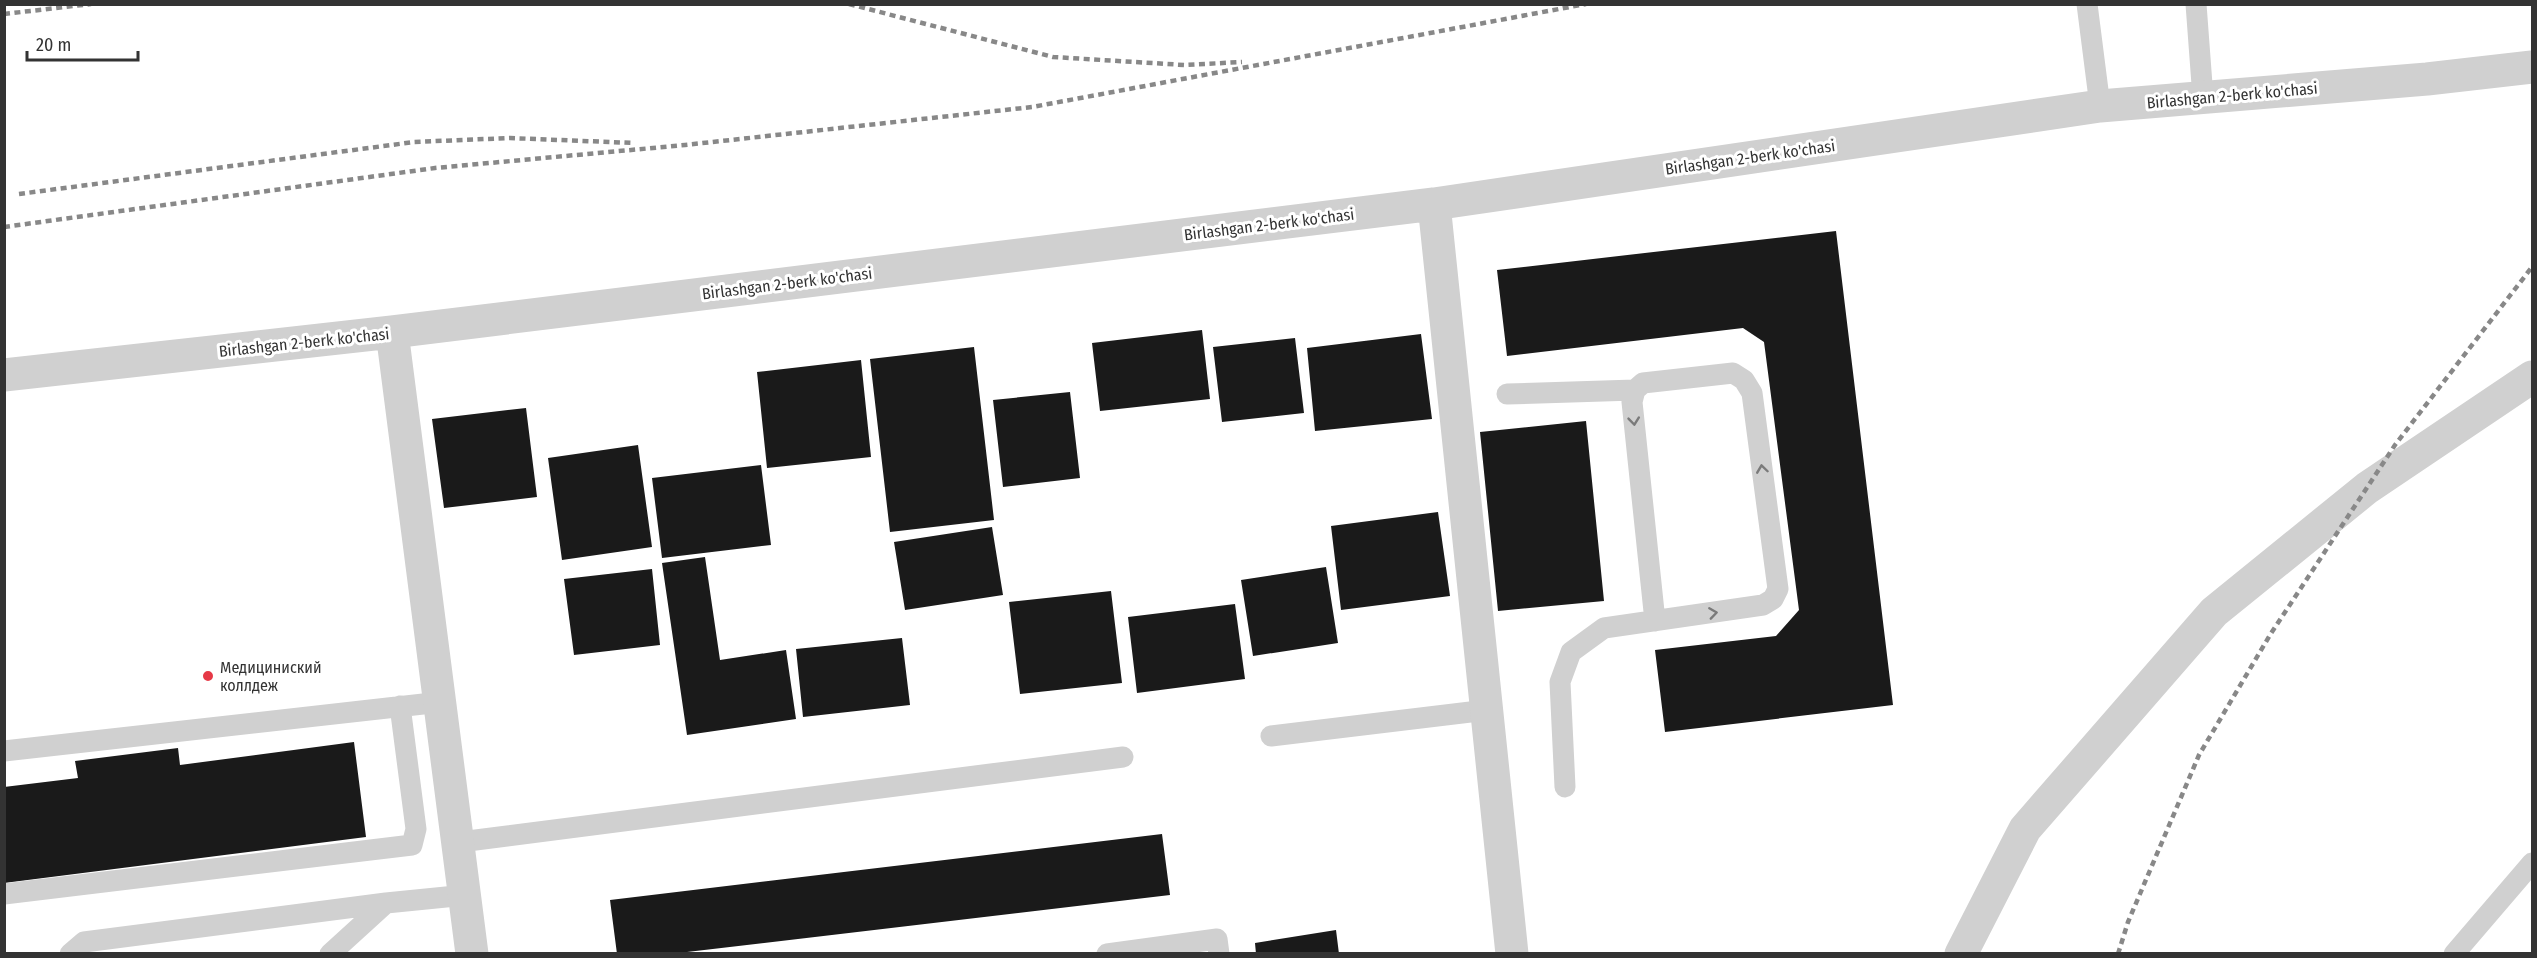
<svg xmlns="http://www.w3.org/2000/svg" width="2537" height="958" viewBox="0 0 2537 958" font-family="'Fira Sans Condensed',sans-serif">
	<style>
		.building { fill: #1a1a1a }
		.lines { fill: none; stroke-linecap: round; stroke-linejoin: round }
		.service { stroke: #d0d0d0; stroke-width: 21 }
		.minor { stroke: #d0d0d0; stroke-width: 33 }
		.rail { stroke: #888; stroke-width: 4.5; stroke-dasharray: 6 4.5; stroke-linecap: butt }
		.oneway { stroke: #7a7a7a }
		.poi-dot { fill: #e63946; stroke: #fff; stroke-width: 2 }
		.labels { text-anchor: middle; stroke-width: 6; stroke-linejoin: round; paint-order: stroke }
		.street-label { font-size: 16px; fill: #333; stroke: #fff }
		.poi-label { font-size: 16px; fill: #333; stroke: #fff; text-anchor: start }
	</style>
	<rect width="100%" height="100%" fill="#fff"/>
	<path class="building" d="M1836 231 1893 705 1665 732 1655 650 1776 636 1799 610 1764 342 1743 328 1507 356 1497 270Z
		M1202 330 1210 399 1100 411 1092 343Z
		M1421 334 1432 419 1315 431 1307 348Z
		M1295 338 1304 413 1222 422 1213 347Z
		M974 347 994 520 890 532 870 359Z
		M861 360 871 457 767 468 757 372Z
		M1070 392 1080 478 1003 487 993 400Z
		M526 408 537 497 444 508 432 419Z
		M1586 421 1604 601 1498 611 1480 432Z
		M638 445 652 547 562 560 548 458Z
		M761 465 771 545 662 558 652 478Z
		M1438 512 1450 596 1341 610 1331 526Z
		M992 527 1003 595 905 610 894 542Z
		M705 557 720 660 786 650 796 719 687 735 662 563Z
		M1326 567 1338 643 1253 656 1241 580Z
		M652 569 660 645 574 655 564 579Z
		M1111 591 1122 683 1020 694 1009 602Z
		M1235 604 1245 679 1137 693 1128 617Z
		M902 638 910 705 803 717 796 649Z
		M354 742 366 837 4 883V787L78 778 75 761 178 748 180 765Z
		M1162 834 1170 895 670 954H617L610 900Z
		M1336 930 1339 954H1256L1255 943Z"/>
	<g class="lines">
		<path class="service" d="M2087 4 2100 106
			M2196 4 2203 98
			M1507 394 1635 390
			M1271 736 1487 710
			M4 751 441 702
			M1565 787 1560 682 1571 652 1604 628 1763 605 1773 599 1778 589 1752 393 1744 380 1733 373 1643 383 1635 390 1632 402 1655 621
			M460 842 1123 757
			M4 894 412 845 416 829 400 706
			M70 954 84 942 386 903
			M330 954 386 903 466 895
			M1107 954 1217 939 1219 954
			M2454 954 2532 863"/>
		<path class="minor" d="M1434 204 1512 954
			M392 332 472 954
			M4 375 392 332 1434 204 2100 106 2427 79 2532 67
			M1961 954 2025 829 2214 612 2367 488 2532 377"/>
		<path class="rail" d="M849 4 1053 57 1184 65 1242 62
			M4 14 91 4
			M19 194 414 142 510 138 634 143
			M4 227 435 168 685 145 1032 107 1586 4
			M2118 954 2128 922 2199 755 2270 635 2395 445 2532 267"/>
	</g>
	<defs><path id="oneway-chevron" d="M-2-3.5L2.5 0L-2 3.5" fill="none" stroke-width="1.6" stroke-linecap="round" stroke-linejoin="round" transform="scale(1.5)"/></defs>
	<g class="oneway">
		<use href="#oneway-chevron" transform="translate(1634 421) rotate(84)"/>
		<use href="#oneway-chevron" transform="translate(1762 469) rotate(-98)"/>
		<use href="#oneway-chevron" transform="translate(1713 613) rotate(-8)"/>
	</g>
	<circle class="poi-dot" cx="208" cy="676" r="6"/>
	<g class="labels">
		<g class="street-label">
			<text transform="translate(2232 95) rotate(-5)" y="6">Birlashgan 2-berk ko'chasi</text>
			<text transform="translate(1750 157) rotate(-8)" y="6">Birlashgan 2-berk ko'chasi</text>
			<text transform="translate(1269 224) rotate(-7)" y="6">Birlashgan 2-berk ko'chasi</text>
			<text transform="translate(787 283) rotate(-7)" y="6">Birlashgan 2-berk ko'chasi</text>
			<text transform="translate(304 342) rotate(-6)" y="6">Birlashgan 2-berk ko'chasi</text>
		</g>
		<g class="poi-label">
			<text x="220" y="673">Медициниский<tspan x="220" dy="18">коллдеж</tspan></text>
		</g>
	</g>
	<rect width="2537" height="958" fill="none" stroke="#333333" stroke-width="12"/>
	<path d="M27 51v9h111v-9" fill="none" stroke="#333333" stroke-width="3"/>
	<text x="36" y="51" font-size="18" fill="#333333" stroke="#ffffff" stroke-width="4.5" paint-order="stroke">20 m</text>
</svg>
